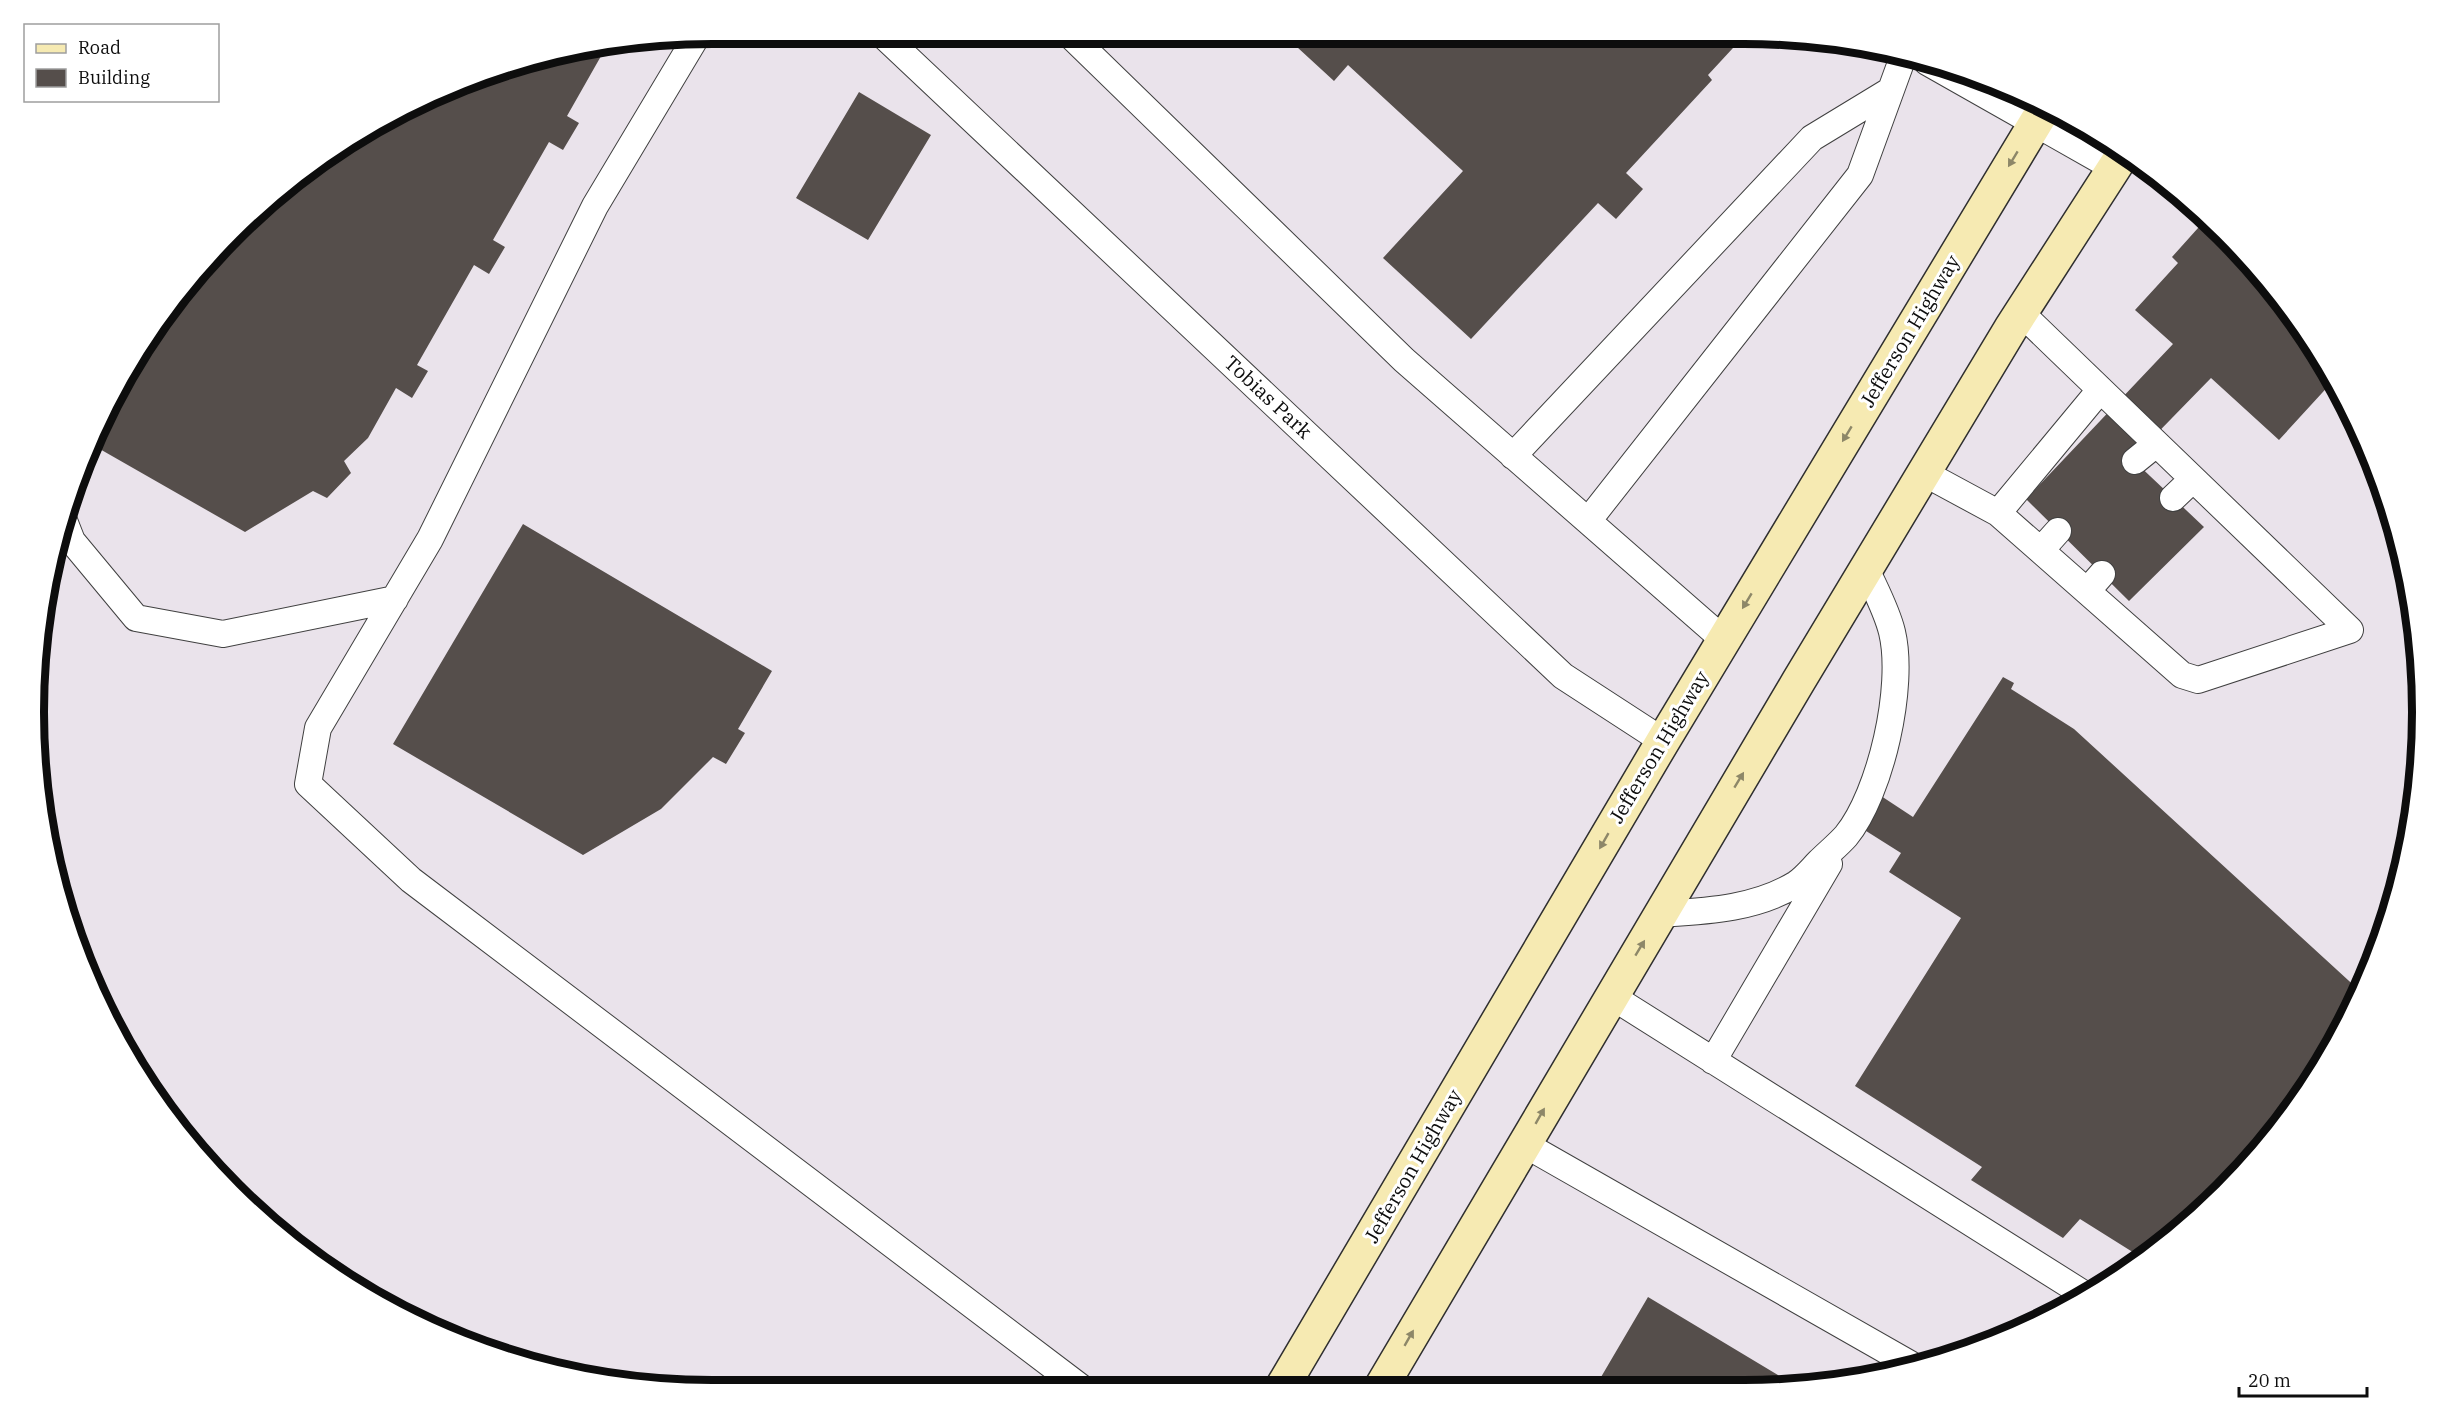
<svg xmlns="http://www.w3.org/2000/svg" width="2455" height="1423" viewBox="0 0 2455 1423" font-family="'IBM Plex Serif',serif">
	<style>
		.industrial { fill: #eae3eb }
		.building { fill: #554e4b }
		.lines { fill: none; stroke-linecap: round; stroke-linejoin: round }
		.service-casing { stroke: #404040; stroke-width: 28 }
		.secondary-casing { stroke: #2f2f2f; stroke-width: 36 }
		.service { stroke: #fff; stroke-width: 26 }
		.secondary { stroke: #f6eab2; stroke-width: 33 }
		.oneway { fill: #8d8768 }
		.labels { text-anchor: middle; stroke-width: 6; stroke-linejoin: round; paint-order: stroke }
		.street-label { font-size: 20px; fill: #0d0d0d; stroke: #fff }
		.rim { fill: none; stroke: #0d0d0d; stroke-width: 8 }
	</style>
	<rect width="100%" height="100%" fill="#fdfaf0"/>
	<path class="industrial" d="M1788 34 1961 69 2120 147 2223 231 2307 334 2370 452 2409 579 2422 711 2409 844 2370 971 2308 1088 2223 1192 2083 1299 1961 1354 1788 1389H667L493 1354 335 1276 264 1221 173 1125 124 1050 69 930 34 756 39 623 56 536 103 412 148 334 157 322 231 232 299 173 411 103 494 69 623 39Z"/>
	<path class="building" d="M1745 35 1708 75 1712 80 1626 173 1643 189 1616 219 1598 203 1471 339 1383 258 1463 171 1348 65 1334 81 1285 36Z
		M623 39H632L626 48 614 41Z
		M609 42 567 116 579 123 563 150 549 142 493 240 505 247 489 274 474 265 417 365 428 371 412 398 396 388 368 438 344 461 351 473 327 498 313 491 245 532 91 444 103 412 148 334 231 232 299 173 411 103 494 69Z
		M859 92 931 135 868 240 796 198Z
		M2207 218 2223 231 2307 334 2333 381 2279 440 2211 378 2132 459 2204 527 2129 601 2026 499 2173 344 2135 310 2178 263 2172 257Z
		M523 524 772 671 738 729 745 733 726 764 713 757 661 809 583 855 393 744Z
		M2003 677 2014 683 2011 689 2074 729 2360 991 2308 1088 2223 1192 2139 1256 2080 1219 2063 1238 1971 1180 1982 1167 1855 1086 1961 918 1889 872 1901 853 1855 824 1875 792 1913 817Z
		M1648 1297 1798 1387 1788 1389H1594Z"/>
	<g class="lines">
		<g class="service-casing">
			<path id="service" d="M1072 37 1404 360 1724 640
				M886 38 1563 676 1663 741
				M695 39 595 206 430 539 318 728 308 784 411 880 1083 1389
				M1927 62 2114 168
				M1513 456 1812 138 1891 90
				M2135 461 2156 444
				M1924 473 1998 513 2100 390
				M2173 498 2193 479
				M1998 513 2182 675 2198 680 2350 630 2021 313
				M63 518 72 541 136 618 223 634 395 599
				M1588 521 1860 175 1903 57
				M2041 550 2058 531
				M2088 590 2102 574
				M1660 914C1707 911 1755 909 1796 884 1805 878 1812 869 1819 862 1828 853 1838 845 1846 836 1881 793 1905 686 1892 632 1887 611 1875 589 1866 569
				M1611 996 2087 1296
				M1713 1061 1829 864
				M1524 1144 1910 1364"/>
		</g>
		<g class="secondary-casing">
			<path id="secondary" d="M1281 1389 1663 741 2044 109
				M1380 1389 1798 682 2011 328 2125 151"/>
		</g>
		<use href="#service" class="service"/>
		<use href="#secondary" class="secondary"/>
	</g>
	<defs><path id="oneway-solid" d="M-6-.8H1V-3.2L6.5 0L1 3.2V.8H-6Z" transform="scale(1.5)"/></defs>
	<g class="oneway">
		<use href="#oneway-solid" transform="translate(2013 159) rotate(121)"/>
		<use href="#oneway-solid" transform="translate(1847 434) rotate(121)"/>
		<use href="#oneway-solid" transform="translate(1747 601) rotate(121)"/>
		<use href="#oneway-solid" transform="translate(1739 780) rotate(-59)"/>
		<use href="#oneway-solid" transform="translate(1604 841) rotate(120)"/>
		<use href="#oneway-solid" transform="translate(1640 948) rotate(-59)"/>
		<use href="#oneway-solid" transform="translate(1540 1116) rotate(-60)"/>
		<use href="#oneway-solid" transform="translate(1409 1338) rotate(-60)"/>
	</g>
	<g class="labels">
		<g class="street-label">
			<text transform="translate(1910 331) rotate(-59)" y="7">Jefferson Highway</text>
			<text transform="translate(1268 397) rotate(43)" y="7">Tobias Park</text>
			<text transform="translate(1659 747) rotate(-59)" y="7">Jefferson Highway</text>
			<text transform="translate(1413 1166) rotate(-60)" y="7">Jefferson Highway</text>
		</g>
	</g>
	<path d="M0 0H2455V1423H0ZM712 44H1744A668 668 0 0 1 2412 712V712A668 668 0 0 1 1744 1380H712A668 668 0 0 1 44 712V712A668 668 0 0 1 712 44Z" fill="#fff" fill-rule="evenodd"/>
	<path class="rim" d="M712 44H1744A668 668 0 0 1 2412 712V712A668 668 0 0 1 1744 1380H712A668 668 0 0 1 44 712V712A668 668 0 0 1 712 44Z"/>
	<rect x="24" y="24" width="195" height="78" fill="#ffffff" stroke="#9e9e9e" stroke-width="1.5"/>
	<rect x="36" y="44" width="30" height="9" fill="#f6eab2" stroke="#9e9e9e" stroke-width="1.5"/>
	<text x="78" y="54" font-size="18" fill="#0d0d0d">Road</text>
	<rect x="36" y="69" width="30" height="18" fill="#554e4b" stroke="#9e9e9e" stroke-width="1.5"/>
	<text x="78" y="84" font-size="18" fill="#0d0d0d">Building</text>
	<path d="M2239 1387v9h128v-9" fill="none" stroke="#0d0d0d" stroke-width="3"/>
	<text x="2248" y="1387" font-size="18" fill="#0d0d0d" stroke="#ffffff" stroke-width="4.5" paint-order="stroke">20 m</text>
</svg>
